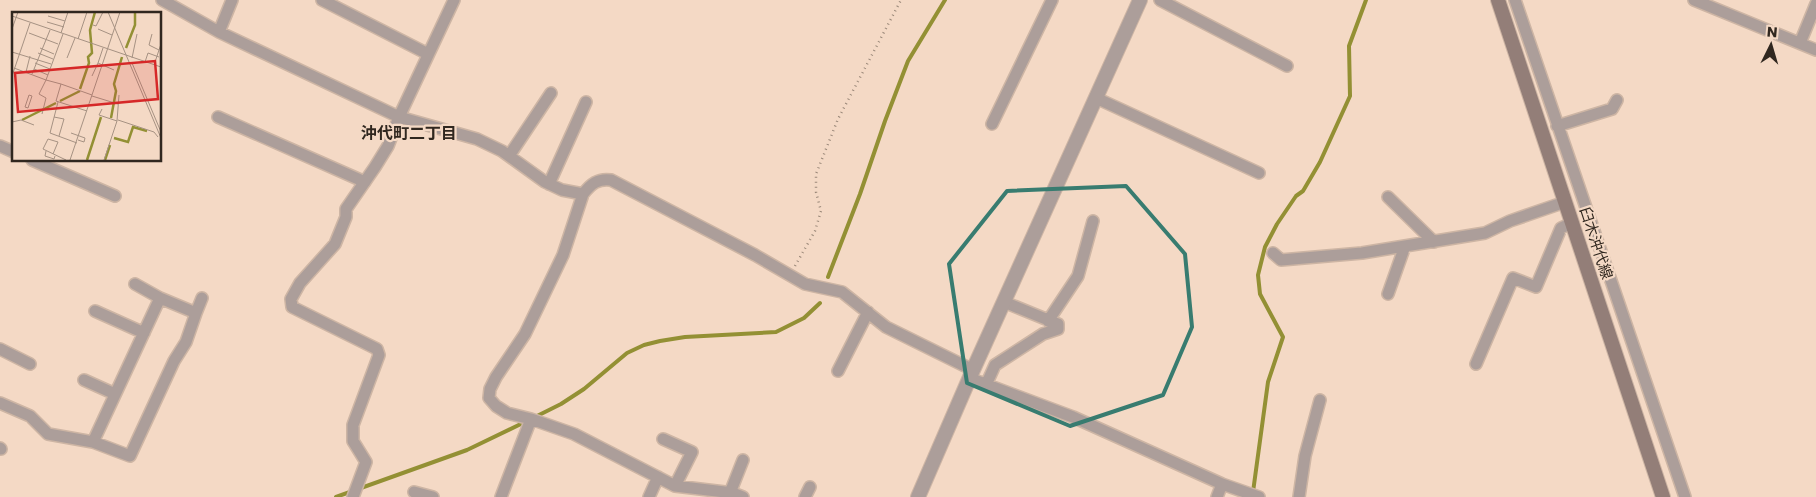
<svg xmlns="http://www.w3.org/2000/svg" width="1816" height="497" viewBox="0 0 1816 497" font-family="Poppins,'Noto Sans JP',sans-serif">
	<style>
		.lines { fill: none; stroke-linecap: round; stroke-linejoin: round }
		.stream { stroke: #939034; stroke-width: 4 }
		.minor-casing { stroke: #cdb5a4; stroke-width: 14 }
		.tertiary-casing { stroke: #cdb5a4; stroke-width: 16 }
		.secondary-casing { stroke: #cdb5a4; stroke-width: 16 }
		.path { stroke: #9a8879; stroke-width: 2.5; stroke-dasharray: 1 4; stroke-linecap: butt }
		.minor { stroke: #ac9e9a; stroke-width: 11 }
		.tertiary { stroke: #ac9e9a; stroke-width: 14 }
		.secondary { stroke: #937e78; stroke-width: 14 }
		.marked { fill: none; stroke: #387c70; stroke-width: 4; stroke-linejoin: round }
		.labels { text-anchor: middle; stroke-width: 4.5; stroke-linejoin: round; paint-order: stroke }
		.street-label { font-size: 15px; fill: #30271f; stroke: #f4d9c5 }
		.neighbourhood-label { font-size: 16px; font-weight: bold; fill: #30271f; stroke: #f4d9c5 }
		.inset-river { fill: none; stroke: #939034; stroke-width: 2.5 }
		.inset-road { fill: none; stroke: #a69283; stroke-width: 1 }
		.view { fill: #d62828; fill-opacity: 0.15; stroke: #d62828; stroke-width: 2.5 }
		.inset-edge { fill: none; stroke: #30271f; stroke-width: 2.5 }
	</style>
	<rect width="100%" height="100%" fill="#f4d9c5"/>
	<g class="lines">
		<path class="stream" d="M828 277 860 194 885 121 908 61 945 0
			M535 417 561 404 584 389 627 353 644 345 660 341 685 337 776 332 804 318 820 303
			M1253 492 1268 382 1283 337 1260 294 1258 275 1265 247 1277 224 1296 196 1303 191 1320 162 1350 96 1349 46 1366 0
			M336 497 467 450 527 421"/>
		<g class="minor-casing">
			<path id="minor" d="M162 0 219 32 399 117 388 146 375 167 346 209V217L335 244 300 283 291 299 292 307 377 349 379 355 353 425V441L366 462 353 497
				M322 0 428 54
				M454 0 399 117 477 139 502 151 545 182 562 190 583 194 563 255 525 334 496 377 490 389 489 398 496 406 507 413 531 419 574 434 675 486 733 493 743 497
				M1160 0 1287 66
				M1515 0 1685 497
				M1694 0 1816 50
				M219 32 232 0
				M1800 43 1816 4
				M1096 98 1259 173
				M218 117 365 182
				M992 124 1052 0
				M1557 126 1612 109 1617 100
				M0 146 14 152
				M509 156 551 93
				M32 160 115 196
				M549 184 586 102
				M583 194C591 184 598 178 611 180L755 255 805 284 842 292 886 327 973 370
				M1388 197 1434 242
				M1273 253 1281 260 1362 253 1405 246
				M135 284 160 298
				M1388 294 1405 246 1485 233 1510 221 1565 202
				M95 311 144 333
				M196 313 202 298
				M1048 321 1078 276 1093 221
				M0 349 30 364
				M1476 364 1513 278 1536 287 1561 228 1572 223
				M838 371 868 312
				M969 378 1073 417 1222 484 1259 497
				M84 380 115 394
				M986 385 995 365 1043 334 1058 329V324L1004 302
				M0 403 30 416 48 434 93 442 130 456 174 361 186 342 196 313 160 298 93 442
				M663 439 692 452 675 486
				M0 448 1 449
				M414 492 433 497
				M730 493 743 460
				M501 497 531 419
				M649 497 658 477
				M805 497 810 487
				M1217 497 1222 484
				M1299 497 1305 456 1320 400"/>
		</g>
		<g class="tertiary-casing">
			<path id="tertiary" d="M918 497 973 370 1140 0"/>
		</g>
		<g class="secondary-casing">
			<path id="secondary" d="M1498 0 1663 497"/>
		</g>
		<path class="path" d="M795 266 815 231 821 211 816 192V174L838 119 901 0"/>
		<use href="#minor" class="minor"/>
		<use href="#tertiary" class="tertiary"/>
		<use href="#secondary" class="secondary"/>
	</g>
	<path class="marked" d="M1126 186 1185 254 1192 327 1163 395 1070 426 967 383 949 264 1007 191Z"/>
	<g class="labels">
		<g class="street-label">
			<text transform="translate(1596 243) rotate(72)" y="5">臼木沖代線</text>
		</g>
		<g class="neighbourhood-label">
			<text x="409" y="139">沖代町二丁目</text>
		</g>
	</g>
	<g transform="translate(12 12)">
		<rect width="149" height="149" fill="#f4d9c5"/>
		<path class="inset-river" d="M114 36 123 13V0M68 77 77 51 76 45 80 41 78 18 83 0M48 89 68 79M99 106 104 79 102 72 110 45M10 108 44 91M102 126 116 130 121 115 135 119M75 148 89 105M93 148 98 133"/>
		<path class="inset-road" d="M96 0 149 126M0 4 149 55M36 4 53 9M35 10 52 15M81 13 84 14 91 0M0 17 6 0M86 17 100 23M17 21 46 32M49 21 56 0M51 22 34 68 49 72 44 89 75 99M140 22 137 33 147 38M66 27 75 0M28 36 42 42M0 40 39 52M26 41 41 47M55 46 63 26M120 46 125 22M133 50 136 41 147 45M23 51 38 57M86 51 91 36M120 51 149 120M142 53 149 32M2 56 34 68 27 82 34 86 30 102M22 57 36 63M14 60 18 44M20 62 38 18M0 64 18 11M80 64 86 51 102 58M49 72 80 83M17 83 20 84 16 96 13 95ZM80 84 106 92M46 90 38 121 65 131M90 97 87 103 105 109M42 105 52 107 47 124M106 108 142 120 146 125M0 110 9 108 22 113M59 121 73 126 72 130 66 128M34 139 33 144 42 147 43 144M41 142 46 130 36 127 31 137 54 148M58 148 108 0M92 148 105 109 107 83"/>
		<path class="view" d="M143 49 146 87 6 100 3 61Z"/>
		<rect width="149" height="149" class="inset-edge"/>
	</g>
	<g transform="translate(1771 45) rotate(5)" stroke="#f4d9c5" stroke-width="4" paint-order="stroke">
	<path d="M0-4L9 19L0 12L-9 19Z" fill="#30271f"/>
	<text y="-8" font-size="14" font-weight="bold" text-anchor="middle" fill="#30271f">N</text>
	</g>
</svg>
